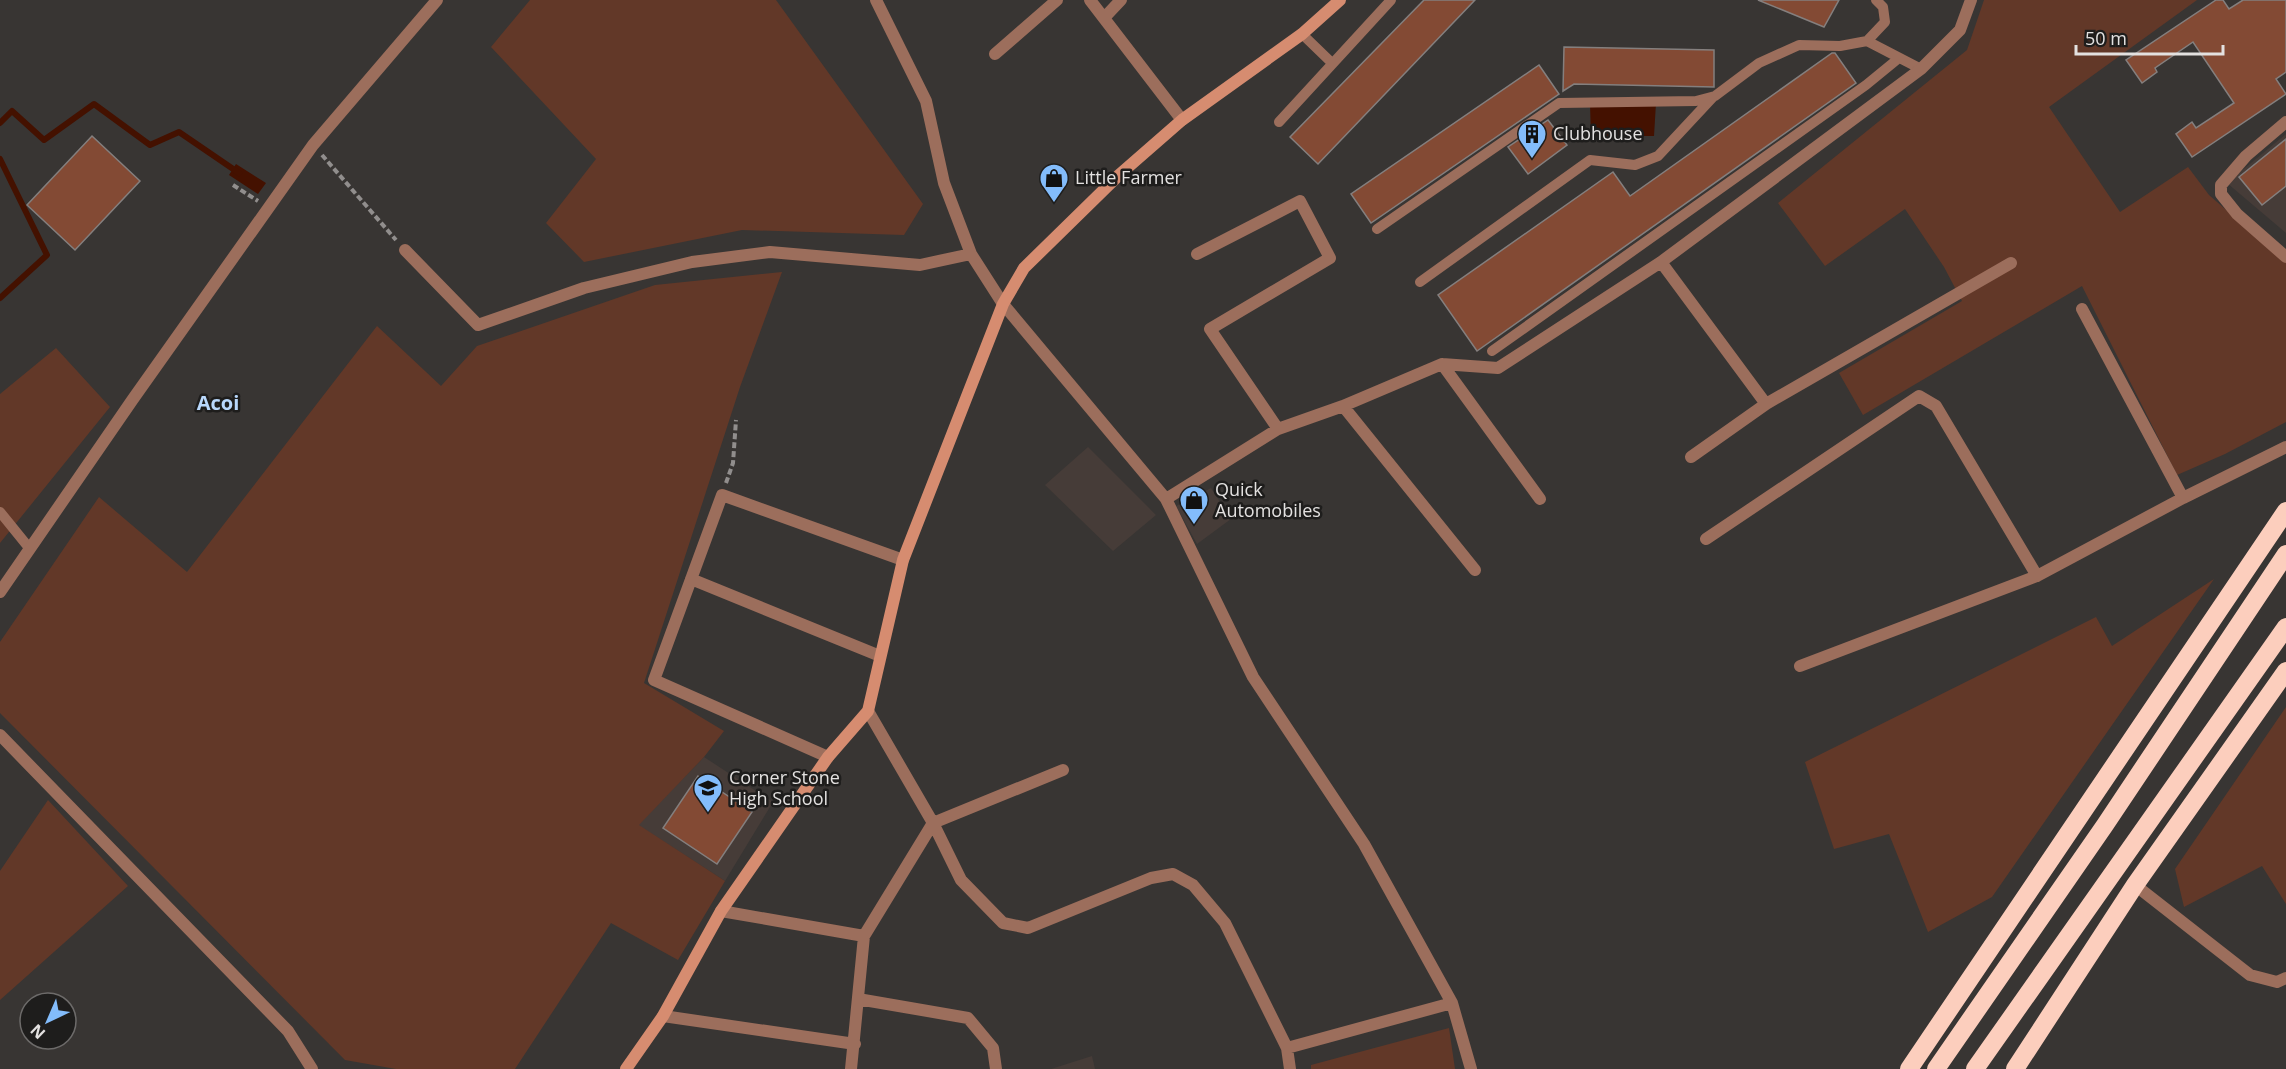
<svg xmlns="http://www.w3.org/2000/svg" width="2286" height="1069" viewBox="0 0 2286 1069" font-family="'Open Sans',sans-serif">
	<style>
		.built { fill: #463c38 }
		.green { fill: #623828 }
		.water { fill: #410 }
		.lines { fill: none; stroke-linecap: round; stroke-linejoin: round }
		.stream { stroke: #410; stroke-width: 6 }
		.building { fill: #834a34; stroke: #847f7e; stroke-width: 1.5 }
		.path { stroke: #918e8d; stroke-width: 4; stroke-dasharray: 6 3; stroke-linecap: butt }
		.lane { stroke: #9c6e5c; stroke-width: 10 }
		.street { stroke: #9c6e5c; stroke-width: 12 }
		.secondary { stroke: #d68c70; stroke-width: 12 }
		.highway { stroke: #fccebd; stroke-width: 18 }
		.labels { text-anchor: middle; stroke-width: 5; stroke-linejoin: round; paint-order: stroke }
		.poi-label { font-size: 18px; fill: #e3e1e0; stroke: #1e1d1c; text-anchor: start }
		.neighbourhood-label { font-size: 20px; font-weight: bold; fill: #b9d8fc; stroke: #1e1d1c }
	</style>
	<rect width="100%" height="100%" fill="#383533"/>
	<path class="built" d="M2286 134V233L2227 183Z
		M1088 447 1156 515 1113 551 1045 485Z
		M1211 488 1231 519 1197 544 1176 506Z
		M704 757 773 802 725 881 638 825Z
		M1092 1056 1095 1069H1051Z"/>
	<path class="green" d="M530 0H776L923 204 904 235 742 230 584 262 546 223 596 159 491 47Z
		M1984 0H2197L2049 107 2120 212 2188 167 2209 195 2286 262V422L2225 454 2177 475 2082 286 1863 415 1839 373 1962 301 1944 267 1905 209 1825 266 1778 203 1967 50Z
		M782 272 740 387 644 683 724 731 704 757 639 825 725 881 678 960 611 923 515 1069H396L345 1060 0 713V642L99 497 187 572 377 326 441 386 477 346 655 285Z
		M56 348 110 407 0 543V394Z
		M2214 579 1992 897 1928 932 1889 834 1834 849 1805 762 2096 617 2112 646Z
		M2286 707V904L2262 866 2184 907 2175 869Z
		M48 800 128 886 0 1000V871Z
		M1449 1028 1455 1069H1311V1065Z"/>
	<path class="water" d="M1656 103 1654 136H1591L1590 104Z
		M236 164 266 183 258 194 229 175Z"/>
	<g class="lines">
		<path class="stream" d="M0 123 12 111 44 140 94 104 150 145 179 132 239 173
			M0 159 47 255 0 298"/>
	</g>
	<path class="building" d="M1424 0H1475L1318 164 1290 137Z
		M1758 0H1839L1824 27Z
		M2216 0H2223L2229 9 2243 0H2286V72L2276 79 2286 94 2192 157 2176 134 2192 122 2196 128 2234 103 2193 42 2155 68 2157 72 2142 83 2126 60Z
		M1564 47 1714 50V87L1574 84 1563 91Z
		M1832 53H1835L1856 83 1477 351 1438 295 1613 172 1630 196Z
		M1539 65 1559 94 1371 223 1351 194Z
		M1548 120 1567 145 1528 174 1508 147Z
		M92 136 140 181 75 250 27 205Z
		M2286 139V186L2262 205 2239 177Z
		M698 776 752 812 717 864 663 828Z"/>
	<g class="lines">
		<path class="path" d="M322 155 396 240
			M233 185 258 201
			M726 483 733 463 736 420"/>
		<path class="lane" d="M1302 34 1332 63
			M1867 41 1921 69
			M1279 122 1391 0
			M1377 229 1559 103 1696 101 1715 96 1759 63 1799 45 1840 46 1867 41 1885 22 1883 7 1876 0
			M1420 282 1590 160 1635 165 1658 156 1713 97
			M1492 351 1866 85 1899 58
			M0 512 30 549"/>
		<path class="street" d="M876 0 926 101 944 183 971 254 1003 304 1166 499 1253 677 1364 844 1452 1003 1471 1069
			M1090 0 1182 120
			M1104 18 1121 0
			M995 54 1057 0
			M2286 122 2246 156 2221 185V194L2237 214 2286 257
			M405 250 478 325 584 288 692 262 770 252 920 265 971 254
			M1197 254 1300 201 1330 258 1210 329 1278 429
			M1661 262 1766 404
			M2082 309 2183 498
			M1442 364 1540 499
			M1343 406 1475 570
			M1691 457 1766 404 2011 263
			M1166 499 1278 429 1343 406 1442 364 1498 368 1661 262 1921 69 1960 30 1971 0
			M1706 539 1919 396 1936 406 2037 576
			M691 579 880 656
			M0 592 133 399 313 145 437 0
			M1800 666 2037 576 2183 498 2286 447
			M0 735 288 1031 312 1069
			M828 757 654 680 722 495 903 560
			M1063 770 933 823 961 880 1003 923 1028 928 1151 878 1173 874 1193 885 1225 923 1287 1048 1290 1069
			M2135 885 2250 975 2277 982 2286 978
			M721 911 864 936
			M858 999 968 1018 993 1048 996 1069
			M663 1016 855 1044
			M1287 1048 1452 1003
			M851 1069 864 936 933 823 868 711"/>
		<path class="secondary" d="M626 1069 663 1016 721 911 828 757 868 711 903 560 1003 304 1024 268 1119 175 1182 120 1302 34 1340 0"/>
		<path class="highway" d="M1909 1069 2286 511
			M1936 1069 2105 825 2286 554
			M1975 1069 2286 627
			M2015 1069 2135 885 2286 671"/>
	</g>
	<defs>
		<g id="building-pin" transform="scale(1.5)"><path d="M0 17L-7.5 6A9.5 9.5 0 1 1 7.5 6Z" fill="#83bcfb" stroke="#1e1d1c"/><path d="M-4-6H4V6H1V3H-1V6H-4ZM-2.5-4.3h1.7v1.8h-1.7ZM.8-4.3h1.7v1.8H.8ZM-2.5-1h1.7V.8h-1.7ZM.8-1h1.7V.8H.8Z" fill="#111"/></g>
		<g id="shop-pin" transform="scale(1.5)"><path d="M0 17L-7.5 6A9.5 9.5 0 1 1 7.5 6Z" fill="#83bcfb" stroke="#1e1d1c"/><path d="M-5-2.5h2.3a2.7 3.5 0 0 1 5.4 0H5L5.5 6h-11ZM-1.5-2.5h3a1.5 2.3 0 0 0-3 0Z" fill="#111"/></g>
		<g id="school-pin" transform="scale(1.5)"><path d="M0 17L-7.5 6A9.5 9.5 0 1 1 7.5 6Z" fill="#83bcfb" stroke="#1e1d1c"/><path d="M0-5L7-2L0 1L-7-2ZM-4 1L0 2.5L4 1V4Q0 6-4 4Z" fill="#111"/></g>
	</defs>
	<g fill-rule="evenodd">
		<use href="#building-pin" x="1532" y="134"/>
		<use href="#shop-pin" x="1054" y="178"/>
		<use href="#shop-pin" x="1194" y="500"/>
		<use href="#school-pin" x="708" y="788"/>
	</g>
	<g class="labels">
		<g class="poi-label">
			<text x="1553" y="140">Clubhouse</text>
			<text x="1075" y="184">Little Farmer</text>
			<text x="1215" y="496">Quick<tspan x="1215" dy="21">Automobiles</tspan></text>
			<text x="729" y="784">Corner Stone<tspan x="729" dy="21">High School</tspan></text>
		</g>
		<g class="neighbourhood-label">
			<text x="218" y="410">Acoi</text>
		</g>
	</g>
	<g transform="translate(48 1021) rotate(224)"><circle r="28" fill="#1e1d1c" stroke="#6d6b6a" stroke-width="1.5"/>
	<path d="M0-4.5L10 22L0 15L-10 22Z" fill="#83bcfb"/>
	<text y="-9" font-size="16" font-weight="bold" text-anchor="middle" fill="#e3e1e0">N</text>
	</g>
	<path d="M2076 45v9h147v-9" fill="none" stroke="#e3e1e0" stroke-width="3"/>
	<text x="2085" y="45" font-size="18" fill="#e3e1e0" stroke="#1e1d1c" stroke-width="4.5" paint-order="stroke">50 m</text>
</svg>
